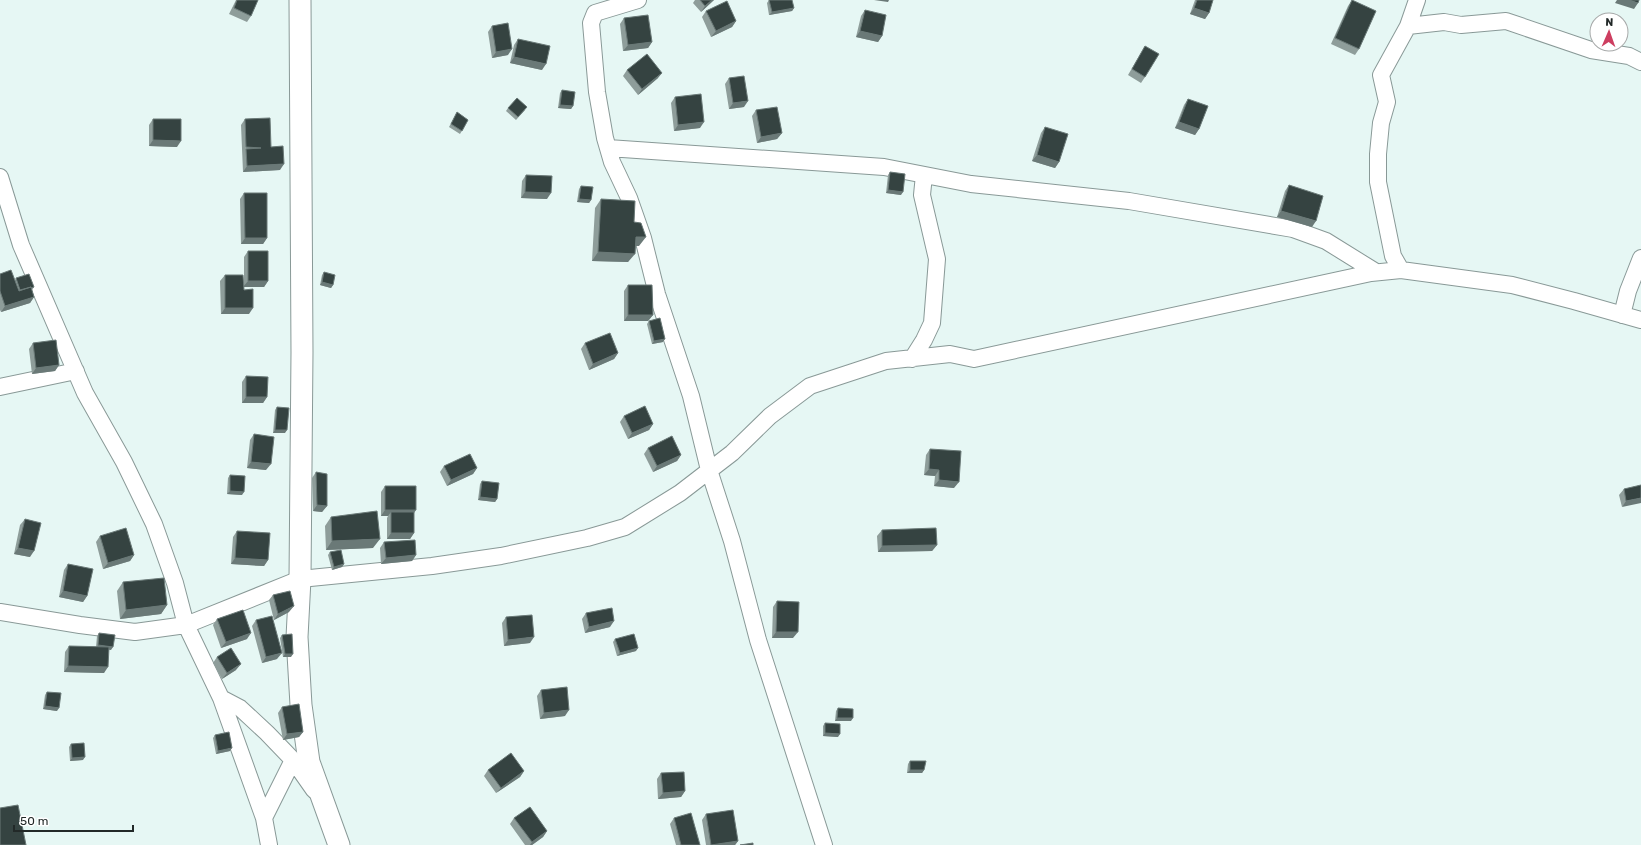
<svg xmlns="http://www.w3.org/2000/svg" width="1641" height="845" viewBox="0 0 1641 845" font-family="Rubik,sans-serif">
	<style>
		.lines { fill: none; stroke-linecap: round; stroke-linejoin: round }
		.minor-casing { stroke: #899997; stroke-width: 18 }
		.tertiary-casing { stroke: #899997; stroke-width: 23 }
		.minor { stroke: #fff; stroke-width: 16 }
		.tertiary { stroke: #fff; stroke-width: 21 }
		.wall { fill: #8e9d9a }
		.shaded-wall { fill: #6a7977 }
		.building { fill: #354341; stroke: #6a7977 }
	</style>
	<rect width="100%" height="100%" fill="#e6f7f4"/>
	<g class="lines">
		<g class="minor-casing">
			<path id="minor" d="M638 0 595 13 591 23 597 92 605 138 612 162 629 198 643 238 657 294 691 396 709 470 732 541 758 640 824 845
				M1408 26 1444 22 1461 25 1506 21 1591 50 1629 56 1641 62
				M608 148 884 167 971 184 1129 201 1293 229 1326 241 1376 272
				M0 177 21 245 85 393 124 462 154 524 175 583 186 625 221 698 240 708 267 733 293 760 314 790
				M1401 270 1393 256 1378 182V154L1381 123 1387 102 1381 75 1408 26 1417 0
				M1622 315 1628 291 1641 258
				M912 359 924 340 932 323 937 259 922 195 924 175
				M0 387 76 371
				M0 612 80 625 135 632 186 625 300 579 432 566 501 556 587 538 625 527 680 493 732 453 770 416 810 386 886 361 950 354 974 359 1371 273 1401 270 1512 285 1574 301 1641 320
				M221 698 264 818 269 845
				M264 818 293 760"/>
		</g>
		<g class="tertiary-casing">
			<path id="tertiary" d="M300 0 302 352 300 579 297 637 301 705 309 762 339 845"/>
		</g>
		<use href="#minor" class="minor"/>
		<use href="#tertiary" class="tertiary"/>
	</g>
	<path class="wall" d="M236 0H258L251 16 247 22 229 14Z
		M695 0H714L701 12 693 3Z
		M769 0 794 8 792 11 769 15 767 3Z
		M1195 0H1213L1209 13 1205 19 1190 14Z
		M1352 0 1359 49 1355 55 1331 44 1348 6Z
		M865 10 882 36 878 42 856 37 861 16Z
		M706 11 736 21 732 27 711 37 702 17Z
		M624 18 652 42 648 48 623 51 620 24Z
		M492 26 508 55 492 58 488 32Z
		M518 39 542 70 510 63 514 45Z
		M1145 46V77L1141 83 1128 75Z
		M627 70 658 78 638 95 623 76Z
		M729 78 744 107 729 109 725 84Z
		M562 90 573 106 571 109 558 108 560 93Z
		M675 97 700 128 674 131 671 103Z
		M1188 99 1199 129 1195 135 1175 128 1184 105Z
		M508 108 525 110 516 120 506 111Z
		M756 110 782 133 777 139 757 143 752 116Z
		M457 112 468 120 460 134 449 127Z
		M153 119 177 147 149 146V125Z
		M245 119 271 147 280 170 243 172 241 125Z
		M1045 127 1059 162 1055 168 1032 161 1041 133Z
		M890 172 901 195 886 193 888 175Z
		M526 175 547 199 521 198 522 181Z
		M1289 185 1312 227 1277 217 1285 191Z
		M581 186 591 200 589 203 577 202 579 189Z
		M244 193 267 238 263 244H241L240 199Z
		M601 199 634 222 639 246H635L628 262 592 261 595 208Z
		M248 251 268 281 264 287H244V290L249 314H221L220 281 225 275 244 284V257Z
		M324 272 333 285 331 288 320 285 322 275Z
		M0 274 15 280 16 278 34 287 32 290 34 297 30 303 1 312 0 310Z
		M628 285 653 315 648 321H624V291Z
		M649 321 663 342 652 344 647 324Z
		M33 343 59 365 55 371 32 374 29 349Z
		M585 343 618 353 614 359 589 370 581 349Z
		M246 376 267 397 263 403H242V382Z
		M277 407 285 433H273L275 410Z
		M624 416 653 424 649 430 628 439 620 422Z
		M254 434 266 470 247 468 250 440Z
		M648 448 681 455 677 461 653 472 644 454Z
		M930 449 954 488 934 486 935 476 924 475 926 455Z
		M444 466 477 468 473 474 447 486 440 472Z
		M316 472 327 506 322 512 313 511 312 478Z
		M230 475 242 495 227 494 228 478Z
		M482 481 497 499 495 502 478 500 480 484Z
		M1641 485 1622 507 1619 495 1624 489Z
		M385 486 414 513V533L410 539H387V518L388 516H381V492Z
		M331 517 373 548 326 550 325 526Z
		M25 519 30 557 14 554 20 525Z
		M882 530 937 545 932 551 878 552 877 536Z
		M237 531 268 560 264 566 231 564 233 537Z
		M100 536 134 555 130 561 103 569 96 542Z
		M384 542 416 555 412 561 381 564 380 548Z
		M330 552 344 564 342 567 332 570 328 555Z
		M68 564 87 596 83 602 59 597 64 570Z
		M123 582 167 605 161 614 120 619 117 591Z
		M273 595 289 612 274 620 269 600Z
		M777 601 793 638H772L773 607Z
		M586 613 610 627 585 633 582 619Z
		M506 617 530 643 504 646 502 623Z
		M217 619 247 639 221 648 213 625Z
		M256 620 277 659 262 663 252 626Z
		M99 633 111 650 109 649 104 673 64 672 65 652 69 646 96 647 97 636Z
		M282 635 291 657H283L280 638Z
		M615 639 636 651 617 656 613 642Z
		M217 657 236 670 222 679 213 663Z
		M541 690 565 716 540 719 537 696Z
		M47 692 57 711 43 709 45 695Z
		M282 707 303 732 299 737 283 740 278 713Z
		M838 708 851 721H835L836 711Z
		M825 723 838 737 823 736V726Z
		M215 735 230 751 216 754 213 738Z
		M71 744 83 760 70 761 69 747Z
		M910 761 924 770 922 773H907L908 764Z
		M488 770 524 771 520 777 496 793 484 776Z
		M661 773 685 791 681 797 658 799 657 779Z
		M706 814 738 841 735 845H706L702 820Z
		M514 818 547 831 543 837 532 845H525L510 824Z
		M674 818 700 845H676L670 824Z"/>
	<path class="shaded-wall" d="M712 0H714L701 12 705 6Z
		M874 0H889L888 2Z
		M1617 0H1629L1638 3 1634 9 1615 3Z
		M794 8 792 11 769 15 772 12Z
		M1194 8 1209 13 1205 19 1190 14Z
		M736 21 732 27 711 37 716 31Z
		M860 31 882 36 878 42 856 37Z
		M652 42 648 48 623 51 628 45Z
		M512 49 508 55 492 58 496 52Z
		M514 57 546 64 542 70 510 63Z
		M662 73 658 78 638 95 642 89Z
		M748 101 744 107 729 109 733 103Z
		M560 105 573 106 571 109 558 108Z
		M704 122 700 128 674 131 678 125Z
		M1179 122 1199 129 1195 135 1175 128Z
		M782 133 777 139 757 143 761 137Z
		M153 140 181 141 177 147 149 146Z
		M1037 155 1059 162 1055 168 1032 161Z
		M284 164 280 170 243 172 247 166Z
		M888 190 903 192 901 195 886 193Z
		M525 192 551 193 547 199 521 198Z
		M579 199 591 200 589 203 577 202Z
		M1281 211 1316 221 1312 227 1277 217Z
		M636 237H646L639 246H629Z
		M245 238H267L263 244H241Z
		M598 252 635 254 628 262 592 261Z
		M248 281H268L264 287H243Z
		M322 282 333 285 331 288 320 285Z
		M34 297 30 303 1 312 5 306Z
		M225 308H253L249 314H221Z
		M628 315H653L648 321H624Z
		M665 339 663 342 652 344 654 341Z
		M618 353 614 359 589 370 593 364Z
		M59 365 55 371 32 374 36 368Z
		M246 397H267L263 403H242Z
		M653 424 649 430 628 439 632 433Z
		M275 430H287L285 433H273Z
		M681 455 677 461 653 472 657 466Z
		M251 462 271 464 266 470 247 468Z
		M477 468 473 474 447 486 451 480Z
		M929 469 939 470 935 476 924 475Z
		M939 480 959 482 954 488 934 486Z
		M230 491 244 492 242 495 227 494Z
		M480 497 497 499 495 502 478 500Z
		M1641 498V503L1622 507 1626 501Z
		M317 505 327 506 322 512 313 511Z
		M385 510H416L412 516 391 512 388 516H381Z
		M391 533H414L410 539H387Z
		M380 539 373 548 326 550 332 541Z
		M937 545 932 551 878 552 882 546Z
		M18 548 34 551 30 557 14 554Z
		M134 555 130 561 103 569 108 563Z
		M416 555 412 561 381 564 386 558Z
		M235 558 268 560 264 566 231 564Z
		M344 564 342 567 332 570 334 567Z
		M63 591 87 596 83 602 59 597Z
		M167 605 161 614 120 619 126 610Z
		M294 606 289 612 274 620 278 614Z
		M614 621 610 627 585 633 589 627Z
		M776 632H798L793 638H772Z
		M251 633 247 639 221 648 226 642Z
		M534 637 530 643 504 646 508 640Z
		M98 645 113 647 111 650 96 648Z
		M638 648 636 651 617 656 620 653Z
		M282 653 277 659 262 663 266 657Z
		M285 654H293L291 657H283Z
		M241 664 236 670 222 679 227 673Z
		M68 666 108 667 104 673 64 672Z
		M45 706 59 708 57 711 43 709Z
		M569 710 565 716 540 719 544 713Z
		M837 718H853L851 721H835Z
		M303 732 299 737 283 740 287 734Z
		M825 733 840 734 838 737 823 736Z
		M232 748 230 751 216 754 218 751Z
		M85 757 83 760 70 761 72 758Z
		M910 770H924L922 773H907Z
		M524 771 520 777 496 793 501 788Z
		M685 791 681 797 658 799 663 793Z
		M547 831 543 837 532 845H530L532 842Z
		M738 841 735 845H710H711Z"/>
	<path class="building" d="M237 0H258L251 16 234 8Z
		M700 0H712L705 6Z
		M769 0H792L794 8 772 12Z
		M1197 0H1213L1209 13 1194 8Z
		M1352 0 1376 11 1359 49 1335 38Z
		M1629 0H1639L1638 3Z
		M727 1 736 21 716 31 706 11Z
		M865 10 886 15 882 36 860 31Z
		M648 15 652 42 628 45 624 18Z
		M508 23 512 49 496 52 492 26Z
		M518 39 550 46 546 64 514 57Z
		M1145 46 1159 54 1145 77 1132 69Z
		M647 54 662 73 642 89 627 70Z
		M744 76 748 101 733 103 729 78Z
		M562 90 575 92 573 106 560 105Z
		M701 94 704 122 678 125 675 97Z
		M517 98 527 107 518 117 508 108Z
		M1188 99 1208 106 1199 129 1179 122Z
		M777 107 782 133 761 137 756 110Z
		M457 112 468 120 462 131 451 124Z
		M270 118 271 147 283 146 284 164 247 166 246 149 261 148 246 147 245 119Z
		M153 119H181V141L153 140Z
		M1045 127 1068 134 1059 162 1037 155Z
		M890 172 905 174 903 192 888 190Z
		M526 175 552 176 551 193 525 192Z
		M1289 185 1323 196 1316 221 1281 211Z
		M581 186 593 187 591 200 579 199Z
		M244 193H267V238H245Z
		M601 199 635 201 634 222 641 223 646 237H636L635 254 598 252Z
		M248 251H268V281H248Z
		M11 270 19 291 31 287 34 297 5 306 0 291V274Z
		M324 272 335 275 333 285 322 282Z
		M29 274 34 287 31 288V287L20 290 16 278Z
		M225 275H243L244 290 253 289V308H225Z
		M628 285H652L653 315H628Z
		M660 318 665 339 654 341 649 321Z
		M610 333 618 353 593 364 585 343Z
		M56 340 59 365 36 368 33 343Z
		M246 376 268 377 267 397H246Z
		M645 406 653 424 632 433 624 416Z
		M277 407 289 408 287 430H275Z
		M254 434 274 437 271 464 251 462Z
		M672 436 681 455 657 466 648 448Z
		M930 449 961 451 959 482 939 480V470L929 469Z
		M470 454 477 468 451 480 444 466Z
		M316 472 327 474V506L317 505Z
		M230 475 245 476 244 492 230 491Z
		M482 481 499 483 497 499 480 497Z
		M1641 485V498L1626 501 1624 489Z
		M385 486H416V510H385Z
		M377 511 380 539 332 541 331 517Z
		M391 512H414V533H391Z
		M25 519 41 523 34 551 18 548Z
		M126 528 134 555 108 563 100 536Z
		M936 528 937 545 882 546V530Z
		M237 531 270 533 268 560 235 558Z
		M415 540 416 555 386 558 384 542Z
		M341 550 344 564 334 567 330 552Z
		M68 564 93 569 87 596 63 591Z
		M164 578 167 605 126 610 123 582Z
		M290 591 294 606 278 614 273 595Z
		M777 601 799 602 798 632H776Z
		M612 608 614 621 589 627 586 613Z
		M243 610 251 633 226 642 217 619Z
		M532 615 534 637 508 640 506 617Z
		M272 616 282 653 266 657 256 620Z
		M99 633 115 635 113 647 98 645Z
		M292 634 293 654H285L282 635Z
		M634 634 638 648 620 653 615 639Z
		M69 646 109 647 108 667 68 666Z
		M231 648 241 664 227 673 217 657Z
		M567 687 569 710 544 713 541 690Z
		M47 692 61 693 59 708 45 706Z
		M299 704 303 732 287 734 282 707Z
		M838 708 853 709V718H837Z
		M825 723 840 724V734L825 733Z
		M229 732 232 748 218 751 215 735Z
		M84 743 85 757 72 758 71 744Z
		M511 753 524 771 501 788 488 770Z
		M910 761H926L924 770H910Z
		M684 772 685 791 663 793 661 773Z
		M18 805 26 845H0V808Z
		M530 807 547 831 532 842 514 818Z
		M733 810 738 841 711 845 706 814Z
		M691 813 700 845H681L674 818Z
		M753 843V845H740Z"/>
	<g transform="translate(1609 32) rotate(2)"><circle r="19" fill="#ffffff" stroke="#a7a9a9"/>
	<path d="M0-3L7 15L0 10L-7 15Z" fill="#cd3e60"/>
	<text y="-6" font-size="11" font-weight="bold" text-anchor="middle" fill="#222928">N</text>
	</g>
	<path d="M14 825v6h119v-6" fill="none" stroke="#222928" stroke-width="2"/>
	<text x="20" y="825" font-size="12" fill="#222928" stroke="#ffffff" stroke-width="3" paint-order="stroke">50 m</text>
</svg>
